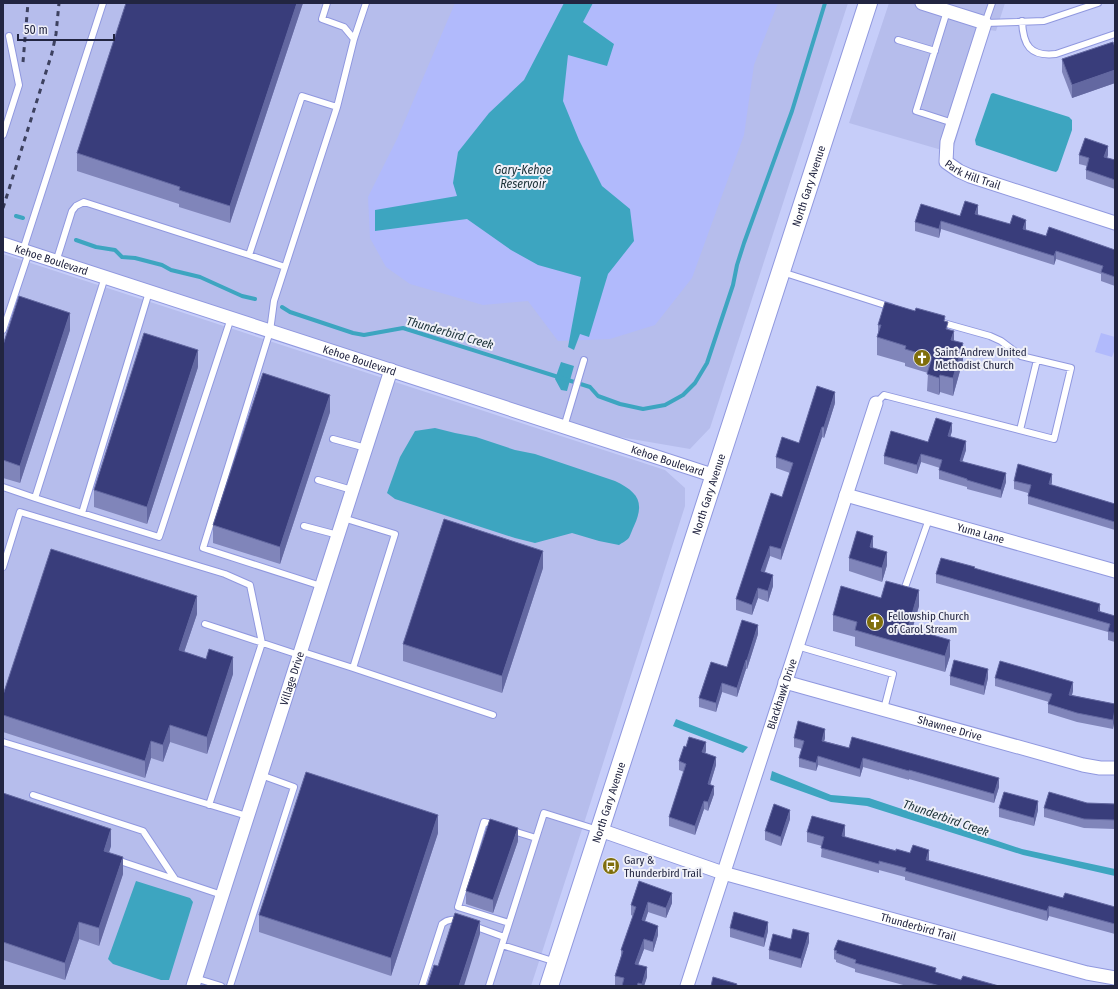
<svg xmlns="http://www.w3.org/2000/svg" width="1118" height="989" viewBox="0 0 1118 989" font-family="'Fira Sans Condensed',sans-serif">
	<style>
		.built { fill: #b6bdec }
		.green { fill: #b1bafc }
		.water { fill: #3da5c0 }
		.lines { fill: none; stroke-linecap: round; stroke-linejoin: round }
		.stream { stroke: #3da5c0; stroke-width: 4 }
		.lane-casing { stroke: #9098df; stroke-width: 8 }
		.street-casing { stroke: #9098df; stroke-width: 15 }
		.secondary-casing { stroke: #9098df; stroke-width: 20 }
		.lane { stroke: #fff; stroke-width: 6 }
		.street { stroke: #fff; stroke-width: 13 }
		.secondary { stroke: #fff; stroke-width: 18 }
		.rail { stroke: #3d415f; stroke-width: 3; stroke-dasharray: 5 5; stroke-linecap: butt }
		.wall { fill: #8085ba }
		.shaded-wall { fill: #6368a1 }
		.building { fill: #393d7b; stroke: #6368a1 }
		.labels { text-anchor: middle; stroke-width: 4; stroke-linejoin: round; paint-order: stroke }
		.street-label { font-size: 11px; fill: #222541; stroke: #eff0f8 }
		.poi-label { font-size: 11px; fill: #222541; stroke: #eff0f8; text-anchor: start }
		.water-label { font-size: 12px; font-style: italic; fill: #172e34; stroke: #eff0f8 }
	</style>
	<rect width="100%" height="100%" fill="#c6cdf9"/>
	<path class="built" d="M3 3H848L710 428 690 449 614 436 3 237Z
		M889 3H1005L996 31 990 30 952 153 849 123Z
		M3 254 665 470 685 488V506L585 820 531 986H3Z"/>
	<path class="green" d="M455 3H778L754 65 744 135 692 278 655 325 610 339 558 341 528 301 483 305 410 284 386 267 370 238 368 197 397 139Z
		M1101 333 1115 337V349L1112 357 1095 352Z"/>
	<path class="water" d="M564 3H593L583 22 614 44 607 66 568 55 563 101 579 140 602 186 630 209 634 241 608 274 589 337 580 334 574 350 568 347 581 277 538 265 511 250 467 219 375 231V210L457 196 453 183 458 152 489 113 524 80Z
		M993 93 1069 117 1072 120V130L1058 170 1056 172 1052 171 976 145 975 140 991 94Z
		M561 362 574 366 567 391 561 390 555 379Z
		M435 428 455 433 476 437 515 450 535 454 615 481C638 492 645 502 634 526 628 539 632 537 619 545L599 541 572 533 535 543 515 538 395 499 387 493 400 457 415 431Z
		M676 719 748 747 743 753 673 726Z
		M772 771 831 795 869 798 1022 849 1115 869V876L1023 855 867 806 831 802 770 780Z
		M136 881 190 898 193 902 169 980H161L113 964 108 959Z"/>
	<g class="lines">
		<path class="stream" d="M16 216 23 218
			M76 240 96 247 115 250 122 257 135 258 162 265 171 270 200 277 242 296 255 299
			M282 307 290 312 353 333 364 335 403 328 590 387 598 396 620 404 643 409 665 405 683 395 695 383 707 363 733 285 737 265 744 243 792 111 825 3"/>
		<g class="lane-casing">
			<path id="lane" d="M327 3 322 19 344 27 354 39
				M992 3 985 23 1044 21 1098 3
				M947 11 916 111 953 123
				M1022 21C1023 45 1030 57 1056 54L1115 34
				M898 40 935 51
				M3 135 19 85 9 36
				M23 250 103 3
				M249 255 285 267
				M56 262 72 211 76 206 84 202 249 255 302 96 337 107
				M782 272 891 307
				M105 277 35 498 82 513 149 292
				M3 330 29 252
				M876 403 884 395 1054 439 1071 368 1021 356 1001 341 990 336 940 322
				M564 427 584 360
				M1020 430 1037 360
				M333 439 366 448
				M318 480 352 490
				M3 487 35 498
				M82 513 159 537 231 318
				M343 518 395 534 353 668 493 715
				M304 526 338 535
				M3 567 20 512 225 574 250 585 262 643 209 805
				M321 586 203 548 270 331 274 301 337 107 354 39 366 3
				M903 593 929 519
				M205 624 299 655
				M797 646 893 674 884 709
				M300 651 353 668
				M3 742 247 816
				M33 795 143 831 175 879
				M496 825 484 822 458 907 509 923
				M510 830 536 838
				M117 860 222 895
				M474 926 504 937
				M502 945 556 962
				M195 978 221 986
				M230 986 294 787 261 775
				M422 986 442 924C448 919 453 919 460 921
				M489 986 544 813 598 830"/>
		</g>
		<g class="street-casing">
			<g id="street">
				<path id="s1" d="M922 3 985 23 947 142 946 162 959 171 970 176 1115 223"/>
				<path id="s2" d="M3 244 715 476"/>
				<path id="s3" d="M846 495 1115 571"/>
				<path id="s4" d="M785 682 1083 765 1100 768H1115"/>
				<path id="s5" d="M600 830 723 873 1087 973 1115 978"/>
				<path id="s6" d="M193 986 391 370"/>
				<path id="s7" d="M687 986 876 403"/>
			</g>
		</g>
		<g class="secondary-casing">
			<g id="secondary">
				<path id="s8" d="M549 986 868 3"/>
			</g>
		</g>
		<use href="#lane" class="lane"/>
		<use href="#street" class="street"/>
		<use href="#secondary" class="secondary"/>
		<path class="rail" d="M23 62 28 3
			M3 208 52 53 56 34 59 3"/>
	</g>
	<path class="wall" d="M303 3 230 223 179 207V204L77 171V153Z
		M1115 47V83L1072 98 1062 72V59Z
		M1079 155H1108L1107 158 1115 160V189L1086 179V170L1087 166 1079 164Z
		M978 214V215L1026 229V230L1046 236 1115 250V286L1101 281V274L1056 259 1054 265 941 229 939 238 915 231V222Z
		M945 322 948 329 963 360 953 396 940 392 939 395 927 391 928 373 905 366V363L877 355V337L878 333V325Z
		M70 330 20 483 3 478V345Z
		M198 367 147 524 94 507V490Z
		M835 403 824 438 822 437 781 560 770 556 765 572 773 586 768 602 758 598 752 615 736 610V599L782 497 790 473 776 468V457L799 443Z
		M330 412 280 564 213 543V525Z
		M952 431 950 437 966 450 962 461 1006 482 1001 498 967 489V487L939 479V470L940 468 921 462 917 474 884 464V456L928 442Z
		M1014 481 1052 482 1051 485 1115 504V530L1028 504V493L1014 489Z
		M873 548 887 565 882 582 849 571V558Z
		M543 568 502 693 403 661V644Z
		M975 569 1100 612 1115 616V642L1108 640V632L936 583V574Z
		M881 598 919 606 912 629 950 656 945 672 855 646V637L833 631V615Z
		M197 614 184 652 233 674 207 754 170 742 163 762 151 758 145 778 3 732V695Z
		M758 634 747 669H746L737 697 722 692 716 712 699 707V698Z
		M950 676 988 678 984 695 950 685Z
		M995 678 1073 691 1072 695 1115 704 1113 729 1077 722 1048 713V704L1049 702 995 686Z
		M794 738H825L824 741 999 787 994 803 909 779V780L863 767 860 777 818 765 816 771 799 767V758L802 749 794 747Z
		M706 751 705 753 716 765 710 784 714 794 708 811 704 809 695 835 669 826V817L684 772 679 770V761Z
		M3 793 111 846 109 852 123 874 99 946 79 939 65 980 3 960Z
		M1087 803 1115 804V829L1084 828 1044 817V808Z
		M999 808 1038 810 1034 826 999 817Z
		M790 819 781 846 765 840V831Z
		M807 832 845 835 844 837 929 859 928 860 1063 898 1115 907V934L1049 916 1047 921 905 880V877L879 870V873L821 857 822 846 807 842Z
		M438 833 391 976 259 932V915Z
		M518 841 493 913 466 904V891Z
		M639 881 672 903 666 918 648 912 645 921 658 935 653 952 644 949 638 965 647 977 644 986H617L615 985V976L621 956V950L633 916 631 915V905Z
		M730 928 768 931 764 947 730 937Z
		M791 939 809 942 801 968 769 959V950Z
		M834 950 936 972 961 980 999 986H907L855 972V969L836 962V960L834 959Z"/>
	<path class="shaded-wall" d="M297 3H303L230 223V206Z
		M1115 70V83L1072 98V85Z
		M1108 146V155L1104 166V157Z
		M978 205V214L975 223V214Z
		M1026 220V229L1023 237V229Z
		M941 221V229L939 238V229Z
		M1056 251V259L1054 265V256Z
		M70 313V330L20 483V466Z
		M954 331V348L951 340Z
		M963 343V360L953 396V378Z
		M198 350V367L147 524V507Z
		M940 375V392L939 395V378Z
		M835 392V403L824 438V427Z
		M330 395V412L280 564V547Z
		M952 423V431L948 445V436Z
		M822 427V437L781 560V549Z
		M966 441V450L960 469V461Z
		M921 454V462L917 474V465Z
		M1006 473V482L1001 498V490Z
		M1052 474V482L1049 493V484Z
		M873 536V549L870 547Z
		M770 546V556L761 582V571Z
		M543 551V568L502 693V676Z
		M887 552V565L882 582V568Z
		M773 575V586L768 602V591Z
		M758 588V598L752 615V605Z
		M919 590V606L908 644V628Z
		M197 596V614L179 667V650Z
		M1100 604V613L1098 611Z
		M758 625V634L747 669V660Z
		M950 640V656L945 672V656Z
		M233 657V674L207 754V737Z
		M746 660V669L737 697V688Z
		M988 669V678L984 695V686Z
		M1073 682V691L1069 704V695Z
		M722 683V692L716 712V703Z
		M1115 709V717L1113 729V720Z
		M170 725V742L163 762V745Z
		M825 729V738L822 749V741Z
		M151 741V758L145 778V761Z
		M706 742V751L702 761V752Z
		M818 756V765L816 771V763Z
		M716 757V765L708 792V784Z
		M863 758V767L860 777V769Z
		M999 778V787L994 803V794Z
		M714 786V794L708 811V802Z
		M704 801V809L695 835V826Z
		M1038 801V810L1034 826V818Z
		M790 810V819L781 846V837Z
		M438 815V833L391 976V958Z
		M845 825V835L842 845V836Z
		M518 828V841L493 913V900Z
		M111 829V846L104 868V851Z
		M929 850V859L926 869V860Z
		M123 857V874L99 946V928Z
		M672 893V903L666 918V908Z
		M648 902V912L642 930V920Z
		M1049 906V916L1047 921V911Z
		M480 921V934L464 986H459Z
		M79 922V939L65 980V963Z
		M768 922V931L764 947V938Z
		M658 926V935L653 952V942Z
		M809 933V942L801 968V959Z
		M644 939V949L635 973V964Z
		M647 967V977L644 986H642V984Z"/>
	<path class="building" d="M126 3H297L230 206 179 190 180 187 77 153Z
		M1113 42 1115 47V70L1072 85 1062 59Z
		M1085 138 1108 146 1104 157 1115 160V180L1086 170 1089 158 1079 155Z
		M965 201 978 205 975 214 1010 224 1013 215 1026 220 1023 229 1046 236 1049 227 1115 250V277L1101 272 1103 266 1056 251 1054 256 941 221 939 229 915 222 921 204 960 216Z
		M19 296 70 313 20 466 3 460V345Z
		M885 302 915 311 916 308 945 316 944 321 948 322 946 329 954 331 951 340 963 343 953 378 940 375 939 378 927 374 932 357 905 349 906 346 877 337 881 325H878Z
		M144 333 198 350 147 507 94 490Z
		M263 373 330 395 280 547 213 525Z
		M817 386 835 392 824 427H822L781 549 770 546 761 571 773 575 768 591 758 588 752 605 736 599 771 493 782 497 793 463 776 457 782 437 799 443Z
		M936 418 952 423 948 436 966 441 960 461 1006 473 1001 490 967 480V479L939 470 942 460 921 454 917 465 884 456 891 431 928 442Z
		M1018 464 1052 474 1049 484 1115 504V522L1028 496 1031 485 1014 481Z
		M444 519 543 551 502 676 403 644Z
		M857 531 873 536 870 547 887 552 882 568 849 558Z
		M51 549 197 596 179 650 206 659 209 649 233 657 207 737 170 725 163 745 151 741 145 761 3 715V695Z
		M941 558 975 567 974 568 1100 604 1098 611 1115 616V633L1108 631 1110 624 936 574Z
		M886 581 919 590 908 628 950 640 945 656 855 630 857 622 833 615 841 586 881 598Z
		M742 620 758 625 747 660H746L737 688 722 683 716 703 699 698 711 662 727 667Z
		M954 660 988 669 984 686 950 676Z
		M1000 661 1073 682 1069 695 1115 704V709L1113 720 1077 713 1048 704 1052 694 995 678Z
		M798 721 825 729 822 741 849 748 852 737 999 778 994 794 909 770V771L863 758 860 769 818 756 816 763 799 758 804 741 794 738Z
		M689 737 706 742 702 752 716 757 708 784 714 786 708 802 704 801 695 826 669 817 686 764 679 761 684 746 686 747Z
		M306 772 438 815 391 958 259 915Z
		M1004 792 1038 801 1034 818 999 808Z
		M1049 792 1087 803 1115 804V820L1084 819 1044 808Z
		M3 793 111 829 104 851 123 857 99 928 79 922 65 963 3 942Z
		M774 804 790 810 781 837 765 831Z
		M812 816 845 825 842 836 896 851V849L910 853 913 845 929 850 926 860 1063 898 1065 893 1115 907V924L1049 906 1047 911 905 871 906 868 879 861V864L821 848 824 837 807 832Z
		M490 819 518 828 493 900 466 891Z
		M639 881 672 893 666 908 648 902 642 920 658 926 653 942 644 939 635 964 647 967 642 984 638 983 637 986H622L624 978 615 976 623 951 621 950 636 907 631 905Z
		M734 912 768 922 764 938 730 928Z
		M455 913 480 921 459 986H427L434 965 438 966Z
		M793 929 809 933 801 959 769 950 773 934 791 939Z
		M838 940 936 968 935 972 961 980 963 976 999 986H940L855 963 856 960 836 953 837 951 834 950Z
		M713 977 737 984 736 986H711Z"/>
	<defs>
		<g id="church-disc" transform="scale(0.9)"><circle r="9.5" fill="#7f6e0c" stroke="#eff0f8"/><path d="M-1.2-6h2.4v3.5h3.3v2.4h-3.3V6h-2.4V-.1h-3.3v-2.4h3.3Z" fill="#fff"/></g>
		<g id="bus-disc" transform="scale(0.9)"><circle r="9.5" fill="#7f6e0c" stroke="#eff0f8"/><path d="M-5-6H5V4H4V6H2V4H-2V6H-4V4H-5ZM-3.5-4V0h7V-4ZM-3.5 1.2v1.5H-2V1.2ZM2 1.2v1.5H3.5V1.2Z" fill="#fff"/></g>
	</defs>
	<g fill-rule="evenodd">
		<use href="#church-disc" x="922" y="358"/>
		<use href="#church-disc" x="875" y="622"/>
		<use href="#bus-disc" x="611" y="866"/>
	</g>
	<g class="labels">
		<g class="street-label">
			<text dy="4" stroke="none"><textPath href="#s1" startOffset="241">Park Hill Trail</textPath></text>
			<text dy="4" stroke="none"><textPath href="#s8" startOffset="841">North Gary Avenue</textPath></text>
			<text dy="4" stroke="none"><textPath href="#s2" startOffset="51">Kehoe Boulevard</textPath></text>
			<text dy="4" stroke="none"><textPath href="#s2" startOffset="375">Kehoe Boulevard</textPath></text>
			<text dy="4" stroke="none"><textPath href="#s2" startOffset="699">Kehoe Boulevard</textPath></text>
			<text dy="4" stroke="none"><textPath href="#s8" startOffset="517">North Gary Avenue</textPath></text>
			<text dy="4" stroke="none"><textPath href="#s3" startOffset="140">Yuma Lane</textPath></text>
			<text dy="4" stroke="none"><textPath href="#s6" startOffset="323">Village Drive</textPath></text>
			<text dy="4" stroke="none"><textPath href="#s7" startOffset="307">Blackhawk Drive</textPath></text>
			<text dy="4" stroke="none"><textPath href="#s4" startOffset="171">Shawnee Drive</textPath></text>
			<text dy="4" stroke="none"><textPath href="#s8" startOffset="193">North Gary Avenue</textPath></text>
			<text dy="4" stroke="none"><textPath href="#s5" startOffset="333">Thunderbird Trail</textPath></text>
		</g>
		<g class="poi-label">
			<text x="935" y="356">Saint Andrew United<tspan x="935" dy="13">Methodist Church</tspan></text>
			<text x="888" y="620">Fellowship Church<tspan x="888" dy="13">of Carol Stream</tspan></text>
			<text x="624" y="864">Gary &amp;<tspan x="624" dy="13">Thunderbird Trail</tspan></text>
		</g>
		<g class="water-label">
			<text x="523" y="174">Gary-Kehoe<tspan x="523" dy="14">Reservoir</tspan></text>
			<text transform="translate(450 333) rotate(16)" y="4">Thunderbird Creek</text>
			<text transform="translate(946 818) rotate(19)" y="4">Thunderbird Creek</text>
		</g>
	</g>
	<rect width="1118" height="989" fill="none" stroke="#222541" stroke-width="8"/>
	<path d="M18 34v6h96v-6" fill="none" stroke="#222541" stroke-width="2"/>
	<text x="24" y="34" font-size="12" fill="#222541" stroke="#eff0f8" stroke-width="3" paint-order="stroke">50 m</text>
</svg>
